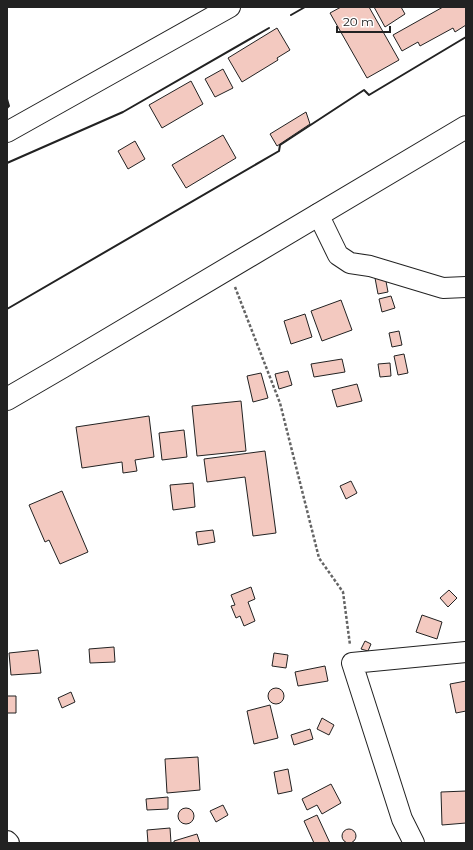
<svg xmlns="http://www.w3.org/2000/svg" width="473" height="850" viewBox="0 0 473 850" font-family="Montserrat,sans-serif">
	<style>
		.building { fill: #f3c9c0; stroke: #222 }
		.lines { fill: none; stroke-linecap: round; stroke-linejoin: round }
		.minor-casing { stroke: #222; stroke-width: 22 }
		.major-casing { stroke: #222; stroke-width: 24 }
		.path { stroke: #646464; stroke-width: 2.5; stroke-dasharray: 3 2; stroke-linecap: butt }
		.minor { stroke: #fff; stroke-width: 20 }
		.major { stroke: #fff; stroke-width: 22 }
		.wall { stroke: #222; stroke-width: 2 }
	</style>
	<rect width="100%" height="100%" fill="#fff"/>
	<path class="building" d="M341 7H369L399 60 367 78 330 13Z
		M374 7H401L405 14 385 27Z
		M443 7H466V25L455 32 453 28 420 46 418 42 402 51 393 35Z
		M277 28 290 50 277 58 278 60 242 82 228 58Z
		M223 69 233 88 215 97 205 79Z
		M191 81 203 104 162 128 149 105Z
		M306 112 310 124 277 146 270 134Z
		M223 135 236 158 186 188 172 165Z
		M135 141 145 159 128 169 118 151Z
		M385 276 388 292 378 294 375 278Z
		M391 296 395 308 382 312 379 299Z
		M341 300 352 330 322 341 311 311Z
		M305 314 312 337 291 344 284 321Z
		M399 331 402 345 392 347 389 333Z
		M404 354 408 373 398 375 394 356Z
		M342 359 345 372 314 377 311 364Z
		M390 363 391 376 380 377 378 364Z
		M288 371 292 385 279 389 275 374Z
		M261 373 268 398 253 402 247 376Z
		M357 384 362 401 337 407 332 390Z
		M241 401 246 451 197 456 192 406Z
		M149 416 154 457 135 460 137 471 123 473 122 462 82 468 76 427Z
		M184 430 187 457 162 460 159 433Z
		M265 451 276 533 253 536 245 477 207 482 204 459Z
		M351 481 357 493 346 499 340 486Z
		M193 483 195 507 173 510 170 485Z
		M62 491 88 552 60 564 49 540 45 542 29 505Z
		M213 530 215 542 198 545 196 532Z
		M251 587 255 599 248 602 255 621 244 626 240 616 236 618 231 606 235 605 231 595Z
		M449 590 457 598 448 607 440 598Z
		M422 615 442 622 437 639 416 632Z
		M365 641 371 644 368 651 361 649Z
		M114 647 115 662 90 663 89 649Z
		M38 650 41 673 11 675 9 653Z
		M274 653 288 655 286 668 272 666Z
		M325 666 328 681 298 686 295 672Z
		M466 681V711L456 713 450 684Z
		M268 696a8 8 0 1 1 16 0a8 8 0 1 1-16 0Z
		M71 692 75 702 62 708 58 698Z
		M7 696H16V713H7Z
		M270 705 278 738 254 744 247 711Z
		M322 718 334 725 329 735 317 729Z
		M310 729 313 739 294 745 291 735Z
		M198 757 200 790 167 793 165 759Z
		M288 769 292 791 278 794 274 772Z
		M331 784 341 803 322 814 317 805 307 810 302 799Z
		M466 791V823L442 825 441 792Z
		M168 797V809L147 810 146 799Z
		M223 805 228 815 216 822 210 811Z
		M178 816a8 8 0 1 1 16 0a8 8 0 1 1-16 0Z
		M317 815 330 843H314L304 821Z
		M170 828 171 843H148L147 830Z
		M342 836a7 7 0 1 1 14 0a7 7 0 1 1-14 0Z
		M197 834 200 843H174V841Z"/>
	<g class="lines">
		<g class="minor-casing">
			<path id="minor" d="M7 132 230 7
				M318 214 338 255 350 263 370 266 443 288 466 287
				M7 841 9 843
				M414 843 402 819 352 663 466 652"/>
		</g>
		<g class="major-casing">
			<path id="major" d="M7 399 62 367 466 127"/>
		</g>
		<path class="path" d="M235 287 280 403 319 558 343 592 350 645"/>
		<use href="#minor" class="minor"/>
		<use href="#major" class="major"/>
		<path class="wall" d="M291 15 305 7
			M7 99 9 106 7 108
			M7 163 123 112 269 28
			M7 309 279 151 280 145 364 90 369 95 466 37"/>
	</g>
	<rect width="473" height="850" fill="none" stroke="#222222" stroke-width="16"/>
	<path d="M337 26v6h53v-6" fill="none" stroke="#222222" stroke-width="2"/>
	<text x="343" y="26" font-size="12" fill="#222222" stroke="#ffffff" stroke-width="3" paint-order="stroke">20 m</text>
</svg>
